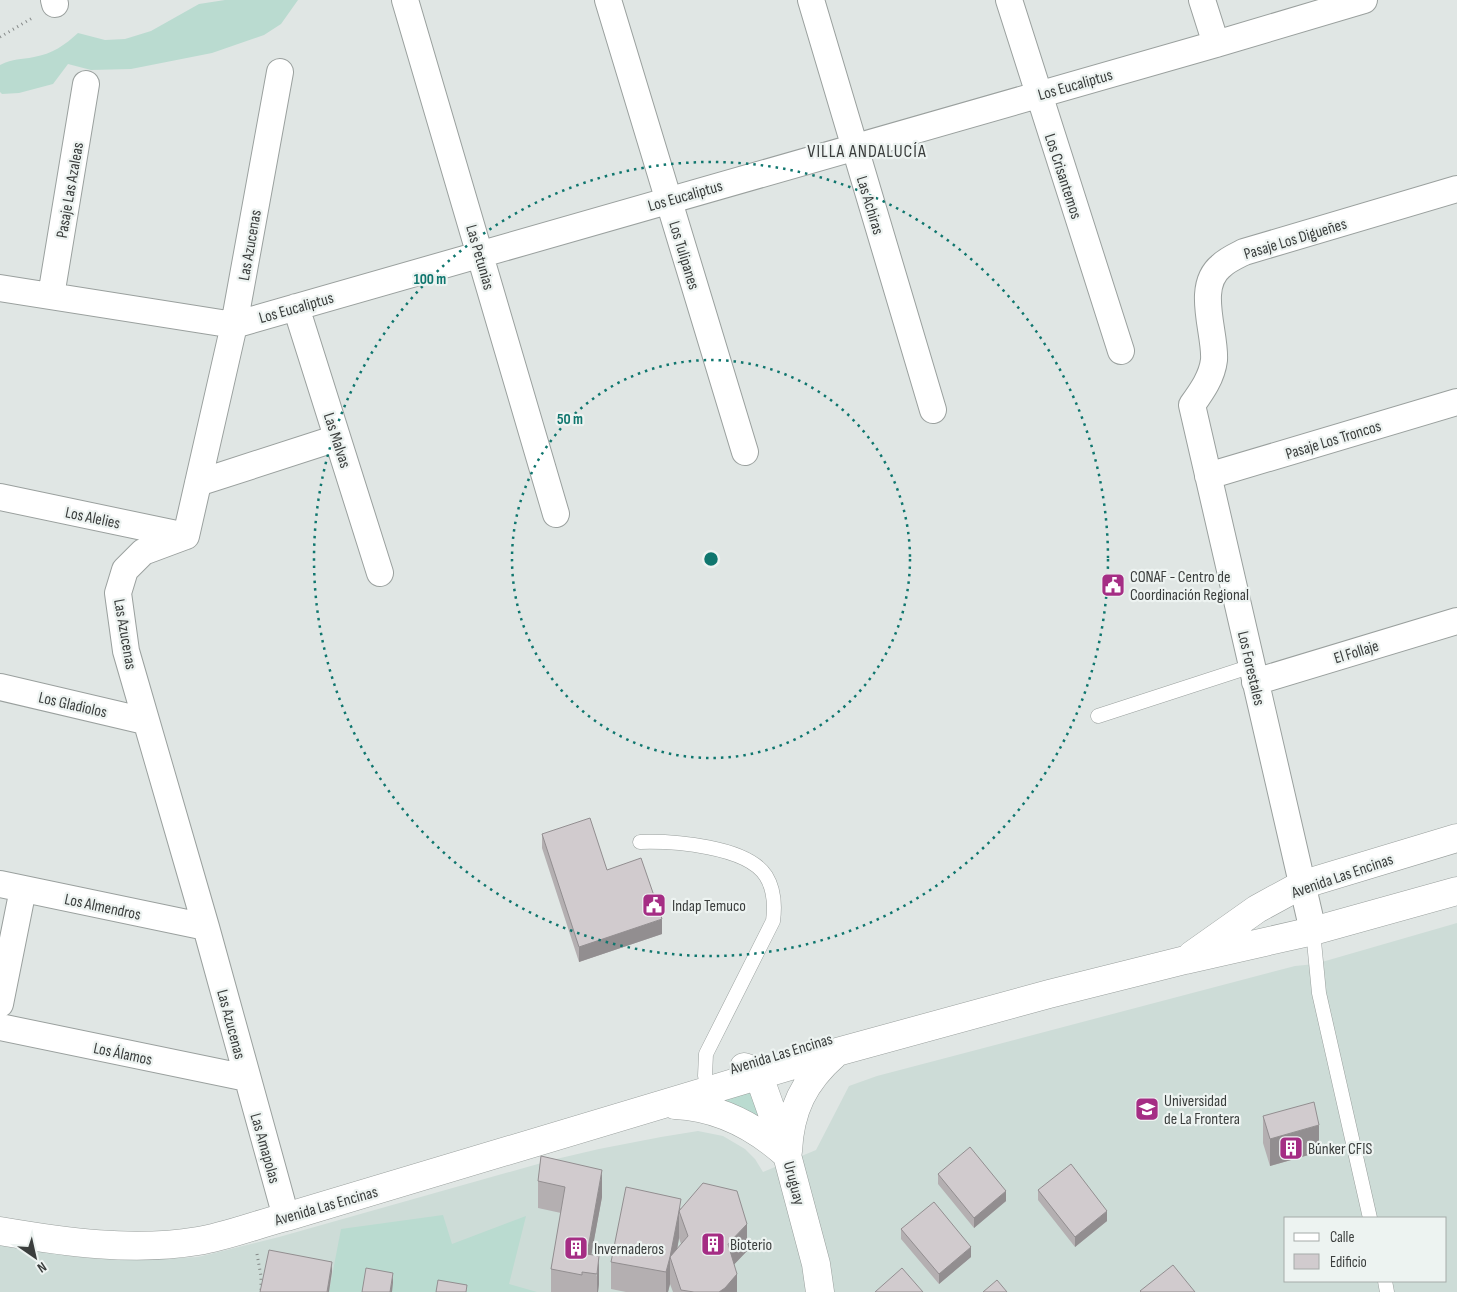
<svg xmlns="http://www.w3.org/2000/svg" width="1457" height="1292" viewBox="0 0 1457 1292" font-family="'Sofia Sans Condensed',sans-serif">
	<style>
		.built { fill: #cddcd7; fill-rule: evenodd }
		.grass { fill: #badbd0 }
		.lines { fill: none; stroke-linecap: round; stroke-linejoin: round }
		.lane-casing { stroke: #9aa09e; stroke-width: 15 }
		.street-casing { stroke: #9aa09e; stroke-width: 28 }
		.secondary-casing { stroke: #9aa09e; stroke-width: 29 }
		.path { stroke: #868a89; stroke-width: 3; stroke-dasharray: 1 4; stroke-linecap: butt }
		.lane { stroke: #fff; stroke-width: 14 }
		.street { stroke: #fff; stroke-width: 26 }
		.secondary { stroke: #fff; stroke-width: 28 }
		.wall { fill: #b4afb1; fill-rule: evenodd }
		.shaded-wall { fill: #928e90 }
		.building { fill: #d1cbce; stroke: #928e90; fill-rule: evenodd }
		.ring { fill: none; stroke: #0f766e; stroke-width: 2.5; stroke-dasharray: 2.5 5 }
		.labels { text-anchor: middle; stroke-width: 4.5; stroke-linejoin: round; paint-order: stroke }
		.street-label { font-size: 16px; fill: #3b3e3d; stroke: #edf3f1 }
		.poi-label { font-size: 16px; fill: #3b3e3d; stroke: #edf3f1; text-anchor: start }
		.neighbourhood-label { font-size: 18px; letter-spacing: 1px; fill: #3b3e3d; stroke: #edf3f1 }
		.centre { fill: #0f766e; stroke: #edf3f1; stroke-width: 2.5 }
		.ring-label { font-size: 15px; text-anchor: middle; font-weight: bold; fill: #0f766e; stroke: #edf3f1; stroke-width: 4.5; stroke-linejoin: round; paint-order: stroke }
	</style>
	<rect width="100%" height="100%" fill="#e0e6e4"/>
	<path class="built" d="M1457 923V1292H0V1243L69 1256 104 1259 140 1260 198 1257 279 1237 552 1160 599 1149 661 1137 698 1131 723 1136 745 1149 755 1159 763 1172 816 1150 849 1086 877 1076 1295 966 1315 964ZM1286 1218H1446V1281H1286Z"/>
	<path class="grass" d="M225 0H298L281 24 264 35 212 53 131 69 91 70 68 64 53 84 19 93 2 94 0 92V65C14 58 20 60 34 57 52 54 65 45 78 33L105 40 125 39 151 31 199 4Z
		M756 1083 779 1142 717 1103Z
		M443 1215 452 1244 526 1216 509 1284 537 1292H392V1283L364 1292H329L341 1229Z"/>
	<g class="lines">
		<g class="lane-casing">
			<path id="lane" d="M1098 716 1252 666
				M640 842C673 841 747 846 766 876 774 889 775 906 773 921L706 1054 705 1076
				M1313 931 1319 993 1370 1218
				M1385 1281 1387 1292"/>
		</g>
		<g class="street-casing">
			<path id="street" d="M54 0 55 4
				M405 0 556 514
				M608 0 745 452
				M811 0 933 410
				M1009 0 1121 351
				M1202 0 1216 44
				M0 288 234 325 1216 44 1364 0
				M51 296 86 84
				M296 307 380 573
				M1208 476 1457 402
				M198 483 337 438
				M0 497 186 536
				M186 536 143 552 125 570 118 593 126 651 206 927 286 1217
				M186 536 234 325 280 72
				M1255 682 1457 621
				M0 687 145 721
				M0 884 206 927
				M1313 931 1192 405C1202 391 1212 377 1214 360 1216 333 1195 287 1221 266 1227 260 1236 256 1244 252L1457 189
				M0 1004 23 889
				M0 1027 247 1078"/>
		</g>
		<g class="secondary-casing">
			<path id="secondary" d="M1192 955 1257 909 1301 885 1457 838
				M744 1067 753 1070 759 1076 787 1155 816 1264 820 1292
				M675 1105C719 1107 755 1126 787 1155
				M788 1151C790 1110 804 1081 835 1054
				M0 1231C65 1242 132 1252 198 1241 225 1237 258 1224 286 1217L837 1052 1049 994 1185 960 1313 931 1457 891"/>
		</g>
		<path class="path" d="M0 37 34 17
			M257 1254 261 1276V1292"/>
		<use href="#lane" class="lane"/>
		<use href="#street" class="street"/>
		<use href="#secondary" class="secondary"/>
	</g>
	<path class="wall" d="M542 834 607 870 662 934 579 962 542 848Z
		M1263 1116 1319 1152 1270 1166 1263 1143Z
		M541 1156 602 1197 591 1255 599 1284 598 1292H551V1269L561 1213 538 1208V1181Z
		M938 1174 1006 1201 974 1228 938 1184Z
		M1038 1190 1107 1221 1075 1247 1038 1200Z
		M681 1208 747 1251 734 1264 737 1292H673L670 1284 668 1292H626L611 1289V1262ZM679 1238 681 1244 677 1250Z
		M901 1229 971 1257 939 1284 901 1239Z"/>
	<path class="shaded-wall" d="M662 919V934L579 962V947Z
		M1319 1125V1152L1270 1166V1139Z
		M602 1170V1197L588 1273 587 1254Z
		M1006 1191V1201L974 1228V1218Z
		M679 1211V1238L674 1267 670 1257Z
		M1107 1211V1221L1075 1247V1237Z
		M747 1224V1251L728 1271V1244Z
		M971 1247V1257L939 1284V1274Z
		M599 1256V1284L598 1292H597V1274Z
		M670 1257V1284L668 1292H666V1272Z
		M332 1262V1272L329 1292H327Z
		M393 1273V1283L392 1292H390Z
		M737 1274V1292H719Z"/>
	<path class="building" d="M590 818 607 870 641 858 662 919 579 947 542 834Z
		M1314 1102 1319 1125 1270 1139 1263 1116Z
		M970 1147 1006 1191 974 1218 938 1174Z
		M541 1156 602 1170 587 1254 599 1256 597 1274 582 1272V1275L551 1269 565 1187 538 1181Z
		M1071 1164 1107 1211 1075 1237 1038 1190Z
		M703 1183 737 1191 747 1224 728 1244 737 1274 725 1288 719 1292H694L681 1290 670 1257 666 1272 611 1262 626 1187 681 1199 679 1211ZM679 1211 688 1236 670 1257Z
		M934 1202 971 1247 939 1274 901 1229Z
		M269 1250 332 1262 327 1292H260Z
		M1173 1265 1195 1292H1141L1140 1291Z
		M366 1268 393 1273 390 1292H362Z
		M902 1268 923 1292H875Z
		M438 1280 467 1285 466 1292H436Z
		M997 1280 1007 1292H983Z"/>
	<g class="ring">
		<circle cx="711" cy="559" r="199"/>
		<circle cx="711" cy="559" r="397"/>
	</g>
	<defs>
		<g id="civic-square" transform="scale(1.25)"><rect x="-9" y="-9" width="18" height="18" rx="4" fill="#a52d84" stroke="#edf3f1"/><path d="M-.6-6.5H3V-4.5H.6V-3L4-1V1h2V6H-6V1h2V-1L-.6-3ZM-1.2 2.5V6h2.4V2.5Z" fill="#fff"/></g>
		<g id="university-square" transform="scale(1.25)"><rect x="-9" y="-9" width="18" height="18" rx="4" fill="#a52d84" stroke="#edf3f1"/><path d="M0-5L7-2L0 1L-7-2ZM-4 1L0 2.5L4 1V4Q0 6-4 4Z" fill="#fff"/></g>
		<g id="building-square" transform="scale(1.25)"><rect x="-9" y="-9" width="18" height="18" rx="4" fill="#a52d84" stroke="#edf3f1"/><path d="M-4-6H4V6H1V3H-1V6H-4ZM-2.5-4.3h1.7v1.8h-1.7ZM.8-4.3h1.7v1.8H.8ZM-2.5-1h1.7V.8h-1.7ZM.8-1h1.7V.8H.8Z" fill="#fff"/></g>
	</defs>
	<g fill-rule="evenodd">
		<use href="#civic-square" x="1113" y="585"/>
		<use href="#civic-square" x="654" y="905"/>
		<use href="#university-square" x="1147" y="1109"/>
		<use href="#building-square" x="1291" y="1148"/>
		<use href="#building-square" x="713" y="1244"/>
		<use href="#building-square" x="576" y="1248"/>
	</g>
	<g class="labels">
		<g class="street-label">
			<text transform="translate(1075 84) rotate(-16)" y="6">Los Eucaliptus</text>
			<text transform="translate(1064 176) rotate(72)" y="6">Los Crisantemos</text>
			<text transform="translate(69 190) rotate(-80)" y="6">Pasaje Las Azaleas</text>
			<text transform="translate(685 195) rotate(-16)" y="6">Los Eucaliptus</text>
			<text transform="translate(871 205) rotate(73)" y="6">Las Achiras</text>
			<text transform="translate(1295 238) rotate(-17)" y="6">Pasaje Los Digueñes</text>
			<text transform="translate(249 245) rotate(-80)" y="6">Las Azucenas</text>
			<text transform="translate(685 255) rotate(73)" y="6">Los Tulipanes</text>
			<text transform="translate(481 257) rotate(74)" y="6">Las Petunias</text>
			<text transform="translate(296 307) rotate(-16)" y="6">Los Eucaliptus</text>
			<text transform="translate(1333 439) rotate(-17)" y="6">Pasaje Los Troncos</text>
			<text transform="translate(338 440) rotate(72)" y="6">Las Malvas</text>
			<text transform="translate(93 517) rotate(12)" y="6">Los Alelies</text>
			<text transform="translate(126 634) rotate(80)" y="6">Las Azucenas</text>
			<text transform="translate(1356 651) rotate(-17)" y="6">El Follaje</text>
			<text transform="translate(1252 668) rotate(77)" y="6">Los Forestales</text>
			<text transform="translate(73 704) rotate(13)" y="6">Los Gladiolos</text>
			<text transform="translate(1342 875) rotate(-19)" y="6">Avenida Las Encinas</text>
			<text transform="translate(103 906) rotate(12)" y="6">Los Almendros</text>
			<text transform="translate(232 1024) rotate(75)" y="6">Las Azucenas</text>
			<text transform="translate(123 1053) rotate(12)" y="6">Los Álamos</text>
			<text transform="translate(781 1053) rotate(-17)" y="6">Avenida Las Encinas</text>
			<text transform="translate(266 1148) rotate(74)" y="6">Las Amapolas</text>
			<text transform="translate(795 1183) rotate(75)" y="6">Uruguay</text>
			<text transform="translate(326 1205) rotate(-16)" y="6">Avenida Las Encinas</text>
		</g>
		<g class="poi-label">
			<text x="1130" y="582">CONAF - Centro de<tspan x="1130" dy="18">Coordinación Regional</tspan></text>
			<text x="672" y="911">Indap Temuco</text>
			<text x="1164" y="1106">Universidad<tspan x="1164" dy="18">de La Frontera</tspan></text>
			<text x="1308" y="1154">Búnker CFIS</text>
			<text x="730" y="1250">Bioterio</text>
			<text x="594" y="1254">Invernaderos</text>
		</g>
		<g class="neighbourhood-label">
			<text x="867" y="157">VILLA ANDALUCÍA</text>
		</g>
	</g>
	<circle cx="711" cy="559" r="8" class="centre"/>
	<g class="ring-label">
		<text x="430" y="284">100 m</text>
		<text x="570" y="424">50 m</text>
	</g>
	<rect x="1284" y="1217" width="162" height="65" fill="#edf3f1" stroke="#a6aba9"/>
	<rect x="1294" y="1233" width="25" height="8" fill="#ffffff" stroke="#a6aba9"/>
	<text x="1330" y="1242" font-size="15" fill="#3b3e3d">Calle</text>
	<rect x="1294" y="1254" width="25" height="15" fill="#d1cbce" stroke="#a6aba9"/>
	<text x="1330" y="1267" font-size="15" fill="#3b3e3d">Edificio</text>
	<g transform="translate(35 1257) rotate(146)" stroke="#edf3f1" stroke-width="4" paint-order="stroke">
	<path d="M0-4L9 19L0 12L-9 19Z" fill="#3b3e3d"/>
	<text y="-8" font-size="14" font-weight="bold" text-anchor="middle" fill="#3b3e3d">N</text>
	</g>
</svg>
